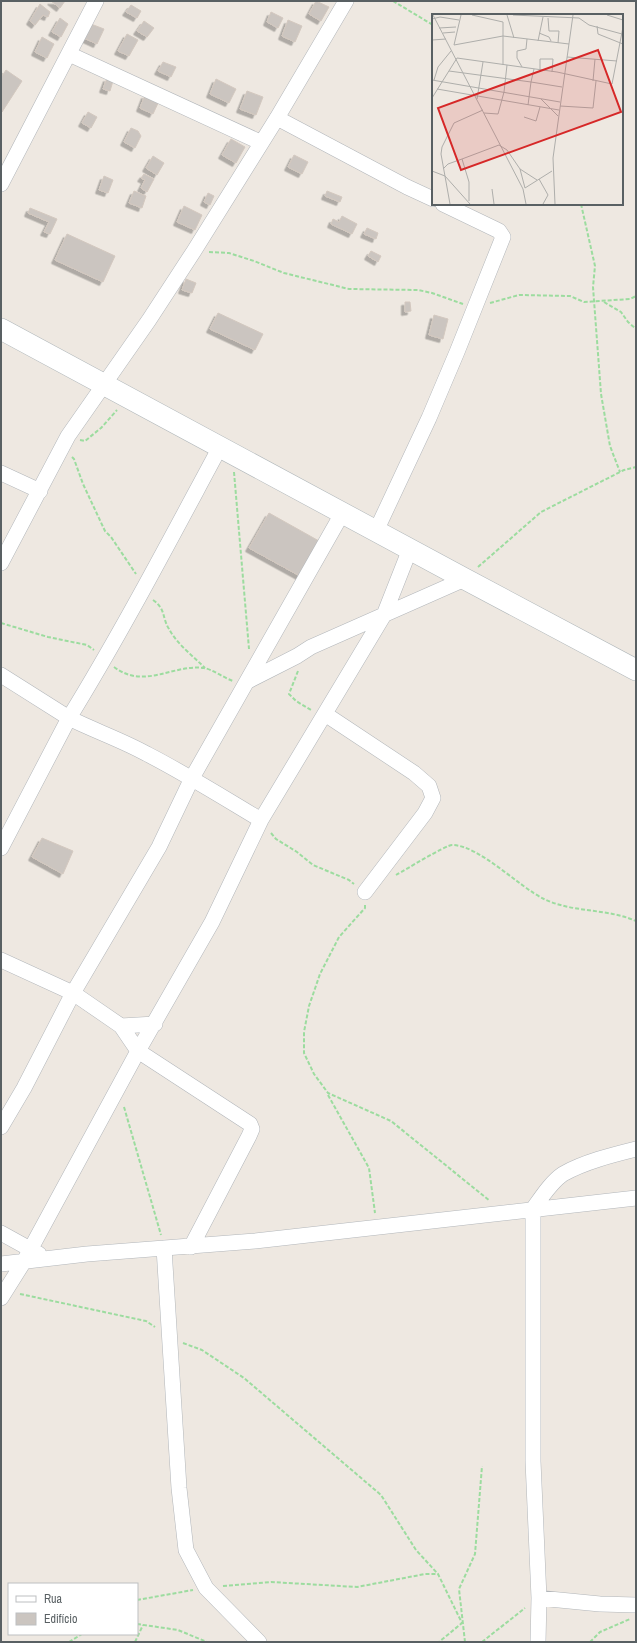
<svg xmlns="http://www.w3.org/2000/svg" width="637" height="1643" viewBox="0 0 637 1643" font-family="'Archivo Narrow',sans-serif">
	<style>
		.building { fill: #cbc5c0; stroke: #d3c8bf; filter: url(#shadow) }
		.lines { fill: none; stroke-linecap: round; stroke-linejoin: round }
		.street-casing { stroke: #b2b6ba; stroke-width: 16 }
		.secondary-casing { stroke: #b0b7ba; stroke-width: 22 }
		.path { stroke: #9cdc9f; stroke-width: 2; stroke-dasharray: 4 2; stroke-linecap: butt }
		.street { stroke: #fff; stroke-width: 15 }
		.secondary { stroke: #fff; stroke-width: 21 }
		.inset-road { fill: none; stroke: #aeaeab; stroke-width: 1 }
		.view { fill: #d62828; fill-opacity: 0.15; stroke: #d62828; stroke-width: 2 }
		.inset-edge { fill: none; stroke: #596063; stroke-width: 2 }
	</style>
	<defs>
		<filter id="shadow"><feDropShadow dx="-3.5" dy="3.5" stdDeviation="0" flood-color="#0004"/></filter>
	</defs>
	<rect width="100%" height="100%" fill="#eee8e1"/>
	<path class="building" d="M51 1H65L60 8Z
		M316 1 329 7 321 21 309 14Z
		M40 4 50 12 48 17 43 15 35 25 30 21Z
		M131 5 141 11 137 18 126 12Z
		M271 12 283 18 278 28 267 22Z
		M60 18 68 24 61 37 52 32Z
		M288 20 302 26 295 42 282 36Z
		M144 21 154 28 147 37 137 31Z
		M91 24 104 29 97 44 84 38Z
		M127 34 138 40 129 56 118 51Z
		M42 37 54 44 47 58 35 52Z
		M163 62 176 67 171 77 158 71Z
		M6 70 22 81 2 112 1 78Z
		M107 78 113 81 110 91 103 89Z
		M216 79 236 89 229 103 210 94Z
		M247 91 263 97 256 115 240 109Z
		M145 95 159 101 153 114 140 108Z
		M88 112 97 117 91 128 82 123Z
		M131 128 138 131 141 136 135 148 124 142Z
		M231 139 245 147 236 163 222 155Z
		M294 155 308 162 302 174 288 167Z
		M153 156 164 163 157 175 146 168Z
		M144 174 154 179 147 192 141 188 145 180 141 178Z
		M104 176 113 180 108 193 99 190Z
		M134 191 146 196 142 208 129 203Z
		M327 191 342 197 340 202 325 196Z
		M208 193 214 196 210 205 204 202Z
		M184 206 202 215 195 230 177 222Z
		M30 208 57 219 50 234 44 232 49 222 28 213Z
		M342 216 357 224 352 234 331 224 333 219 339 222Z
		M367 228 378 233 376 239 364 234Z
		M67 234 115 256 103 282 55 260Z
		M371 251 381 256 378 262 368 256Z
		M186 279 196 283 192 293 182 290Z
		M405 302H410L411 311 405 312Z
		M218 313 263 334 255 350 210 329Z
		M434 315 448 319 443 339 429 335Z
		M269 513 319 541 300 576 249 548Z
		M42 838 73 851 63 874 32 857Z"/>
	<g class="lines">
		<g class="street-casing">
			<path id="street" d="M69 54 260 142
				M277 118 407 187 433 199
				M1 184 96 1
				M220 447C171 538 123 630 69 718 95 731 122 740 147 754 186 774 224 798 261 820
				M1 473 40 491
				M376 531 429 418 457 352 503 237 499 231 495 229 443 204
				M1 563 68 436 149 320 194 251 277 118 346 1
				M1 675 69 718 1 848
				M248 681 297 656 311 647 465 579
				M325 714 414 773 429 786 433 798 425 813 365 892
				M1 960 73 993 121 1026 138 1051 250 1124 252 1129 249 1136 191 1247
				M121 1026 155 1024
				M1 1127 24 1088 73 993 159 847 192 778 343 512
				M636 1149C612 1155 584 1162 563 1174 551 1182 541 1198 533 1209V1461L539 1598 600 1604 636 1605
				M1 1233 39 1254
				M164 1248 179 1488 186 1550 206 1588 259 1642
				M1 1264 87 1254 255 1241 636 1198
				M1 1298 23 1263 138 1051 212 922 261 820 384 615 410 549
				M538 1642 539 1598"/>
		</g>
		<g class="secondary-casing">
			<path id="secondary" d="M1 329 465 579 636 670"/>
		</g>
		<path class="path" d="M393 1 433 25
			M581 204 595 266 593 287 601 394 610 446 620 472
			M209 252 229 253 254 261 284 273 349 289 418 290 432 293 463 304
			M604 302 621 312 628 322 636 329
			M490 303 519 295 570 296 584 302 630 299 636 296
			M80 440 85 441 101 428 117 410
			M72 457 74 459 83 484 105 531 111 537 136 574
			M234 472 249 649
			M478 567 541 512 624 470 636 467
			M153 600C166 609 162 618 169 629 177 644 193 656 205 668
			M1 623 48 637 87 645 94 650
			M114 667C145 690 172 664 204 668 212 669 224 678 233 681
			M298 671 289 694 296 701 311 710
			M271 833 276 839 297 852 313 865 349 880 354 884
			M396 875C405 870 446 845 452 845 479 845 519 887 544 899 573 913 606 908 636 921
			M365 905V908L339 937 320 974 309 1006 304 1032V1053L314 1074 328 1093 391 1121 490 1201
			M328 1095 369 1168 375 1213
			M124 1107 161 1235
			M20 1294 146 1321 155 1327
			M183 1343 202 1350 244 1378 381 1495 416 1550 438 1574 462 1623 439 1642
			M223 1586 271 1582 357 1587 425 1574H438
			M137 1600 193 1590
			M137 1624 178 1630 207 1642
			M69 1642 82 1634
			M135 1642 143 1625
			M465 1642 459 1589 475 1554 482 1466
			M482 1642 525 1608
			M590 1642 600 1632 630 1619"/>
		<use href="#street" class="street"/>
		<use href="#secondary" class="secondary"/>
	</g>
	<g transform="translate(432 14)">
		<rect width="191" height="191" fill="#eee8e1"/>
		<path class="inset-road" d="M1 1 91 175 94 190M29 1 22 31 71 22 137 30M40 1 71 8V51M75 1 82 24M81 1 147 4 157 11 190 20M175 1 191 6M116 4 117 17H127L126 29M0 5 8 3 27 6M165 12 166 20 191 30M7 14 24 13M11 19 23 18M107 19 117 23 119 27M0 26 14 25M106 27 111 3M135 43 185 47M25 44 125 58 180 70 191 13M90 53 85 44V37L94 35 95 25M108 56V45H121L120 58M17 57 99 68 102 55M0 66 128 88M2 66 6 53 19 37M161 67 163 45M5 75 127 96M0 84 25 44M45 85 51 48M109 85 126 102M96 91 99 68 130 73M128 92 161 94 164 67M52 99 66 100 72 78 75 51M92 103 104 107 108 93M11 155 16 150 30 145M88 155 105 166M0 157 13 162 38 190M107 165 116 181 111 190M93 174 120 157M60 175 62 190M37 187V168L30 145 67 131 75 136 88 155 93 174M18 190 9 140 10 133 22 109 51 96M123 190 121 144 141 1"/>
		<path class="view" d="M166 36 189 98 29 156 6 94Z"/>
		<rect width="191" height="191" class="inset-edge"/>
	</g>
	<rect width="637" height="1643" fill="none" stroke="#596063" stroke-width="4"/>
	<rect x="8" y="1583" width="130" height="52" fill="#ffffff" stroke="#bdbfc1"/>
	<rect x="16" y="1596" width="20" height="6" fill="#ffffff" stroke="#bdbfc1"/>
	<text x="44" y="1603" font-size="12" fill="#596063">Rua</text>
	<rect x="16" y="1613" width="20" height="12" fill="#cbc5c0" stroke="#bdbfc1"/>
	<text x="44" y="1623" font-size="12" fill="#596063">Edifício</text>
</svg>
